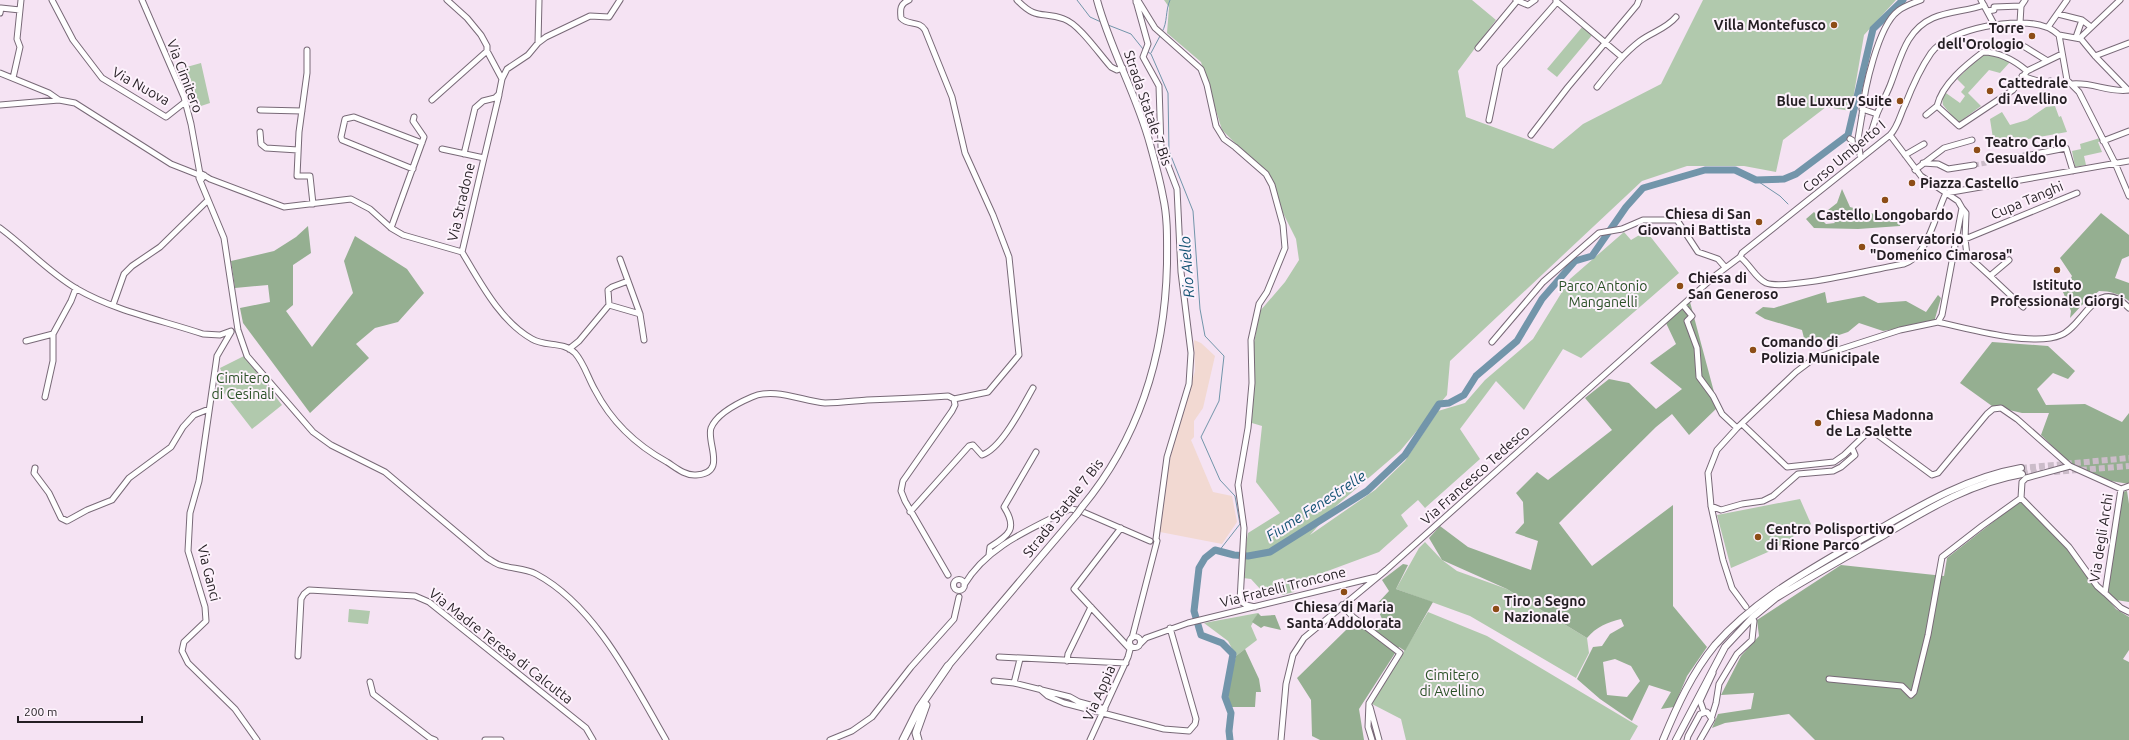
<svg xmlns="http://www.w3.org/2000/svg" width="2129" height="740" viewBox="0 0 2129 740" font-family="Ubuntu,sans-serif">
	<style>
		.industrial { fill: #f2d9d2 }
		.green { fill: #b1c9ad }
		.forest { fill: #95af91; fill-rule: evenodd }
		.lines { fill: none; stroke-linecap: round; stroke-linejoin: round }
		.stream { stroke: #7295aa; stroke-width: 1 }
		.river { stroke: #7295aa; stroke-width: 7 }
		.minor-tunnel { stroke: #cbbcc9; stroke-width: 5; stroke-dasharray: 5 2.5; stroke-linecap: butt }
		.major-tunnel { stroke: #cbbcc9; stroke-width: 6; stroke-dasharray: 6 3; stroke-linecap: butt }
		.minor-casing { stroke: #786977; stroke-width: 7 }
		.major-casing { stroke: #786977; stroke-width: 8 }
		.highway-casing { stroke: #786977; stroke-width: 9 }
		.minor { stroke: #fff; stroke-width: 5 }
		.major { stroke: #fff; stroke-width: 6 }
		.highway { stroke: #fff; stroke-width: 7 }
		.minor-bridge-casing { stroke: #786977; stroke-width: 7; stroke-linecap: butt }
		.major-bridge-casing { stroke: #786977; stroke-width: 8; stroke-linecap: butt }
		.minor-bridge { stroke: #fff; stroke-width: 5 }
		.major-bridge { stroke: #fff; stroke-width: 6 }
		.poi-dot { fill: #8d4d16; stroke: #fdf2fc; stroke-width: 1.5 }
		.labels { text-anchor: middle; stroke-width: 4; stroke-linejoin: round; paint-order: stroke }
		.poi-label { font-size: 14px; font-weight: bold; fill: #241e23; stroke: #fdf2fc; text-anchor: start }
		.street-label { font-size: 14px; fill: #241e23; stroke: #fdf2fc }
		.park-label { font-size: 14px; fill: #2a5026; stroke: #fdf2fc }
		.water-label { font-size: 15px; font-style: italic; fill: #155474; stroke: #fdf2fc }
	</style>
	<rect width="100%" height="100%" fill="#f5e3f3"/>
	<path class="industrial" d="M1194 340 1201 343 1215 356 1203 408 1194 421V437L1191 440 1213 492 1232 496 1237 522 1222 544 1160 532 1165 487 1173 444 1195 371Z"/>
	<path class="green" d="M1164 0H1472L1496 20 1458 71 1466 117 1553 149 1583 124 1661 84 1703 0H1896L1864 35 1851 111 1826 107 1783 140 1776 172 1744 166H1687L1642 181 1450 361 1447 395 1400 451 1336 506 1310 535 1375 490 1405 461 1438 411 1465 403 1485 380 1533 339 1570 279 1624 232 1631 240 1646 231 1679 273 1581 358 1563 349 1524 410 1496 381 1460 429 1480 459 1425 508 1418 500 1401 515 1408 526 1379 552 1306 579 1297 583 1294 592 1282 595 1286 583 1283 578 1273 581V588L1262 591 1251 579 1243 578 1242 567 1248 533 1280 513 1256 482 1262 426 1252 423 1253 348 1260 311 1285 282 1299 260 1296 239 1283 213 1272 180 1222 130 1201 62 1167 33 1169 7Z
		M1583 26 1593 34 1557 77 1547 69Z
		M1982 55C1993 55 2001 56 2010 62L2000 73 1989 70 1968 93 1981 106 1958 123 1943 105 1942 98 1946 93 1960 103 1965 96 1961 92 1965 87 1957 79Z
		M201 63 210 103 192 109 176 70Z
		M2055 106 2059 117 2061 116 2067 132 1994 145 1990 119 2002 112 2010 125 2027 120 2046 107Z
		M2100 138 2101 141 2098 142 2102 152 2084 156 2086 165 2075 167 2072 151 2081 149 2080 144Z
		M244 356 282 405 252 429 217 384 222 373 220 368Z
		M1800 499 1811 524 1775 549 1731 568 1717 515Z
		M1425 542 1442 560 1457 571 1507 589 1587 638 1589 653 1576 678 1470 616 1396 589 1419 548Z
		M349 609 370 611 368 624 348 622Z
		M1428 612 1487 636 1638 726 1630 740H1406L1401 719 1372 704Z
		M1258 613 1251 626 1257 640 1236 656 1228 641 1204 623Z"/>
	<path class="forest" d="M1842 189 1850 207 1881 216 1902 218 1900 226 1858 229 1814 228 1806 219 1814 212 1826 224 1835 223 1829 216 1831 214 1828 210 1837 203Z
		M2101 213 2129 235V256L2122 259 2115 278 2129 283V301C2120 294 2110 291 2099 291L2082 305 2070 318 2071 311 2063 292 2072 276 2060 258Z
		M308 226 311 253 293 265V305L286 311 312 347 353 293 344 261 355 236 407 269 424 293 398 322 375 328 356 344 369 358 310 413 243 323 240 308 270 302 268 285 235 288 231 261 274 251 296 237Z
		M1825 292 1827 303 1864 296 1878 303 1906 301 1926 312 1938 295 1941 298 1934 322 1883 331 1859 323 1848 332 1806 346 1802 330 1765 319 1755 313 1763 307 1774 308Z
		M1690 302 1718 407 1689 435 1672 414 1656 427 1559 523 1592 566 1673 505V606L1707 647 1687 676 1674 707 1661 709 1671 692 1649 685 1632 721 1600 699 1577 679 1593 647 1602 646 1610 634 1624 626 1621 619C1608 622 1596 627 1587 638L1507 589 1442 560 1429 538 1440 526 1468 547 1531 570 1538 541 1515 533 1524 523 1523 502 1516 493 1537 472 1548 480 1612 430 1585 398 1609 379 1629 383 1656 409 1682 389 1650 363 1676 344 1666 323ZM1615 659 1631 666 1640 681 1627 697 1607 695 1603 662Z
		M1992 342 2048 346 2075 371 2068 379 2053 373 2037 389 2046 405 2085 404 2122 422 2129 413V484L2111 481 2073 466 2041 435 2049 413H2022L1992 406 1960 383Z
		M2127 491 2129 504V602L2116 600 2107 592 2122 492Z
		M2020 501 2066 548 2116 609 2129 617V650L2123 659 2129 662V740H1815L1789 714 1725 723 1712 728 1718 714 1751 709 1754 693 1721 695 1741 656 1759 636 1757 620 1841 565 1944 576 1947 558Z
		M1403 564 1408 565 1396 589 1433 602 1405 651 1399 647 1359 709 1364 740H1320L1312 736 1311 700 1297 678 1346 630 1382 619 1376 605 1389 591 1382 580Z
		M1258 613 1261 616 1275 615 1281 630 1264 626 1261 628 1252 622Z
		M1245 649 1259 679 1261 692H1256L1255 707H1231L1227 692 1236 656Z"/>
	<g class="lines">
		<path class="stream" d="M1077 0 1090 17 1101 22
			M1108 25 1131 34 1143 49
			M1162 32C1168 22 1165 11 1170 0
			M1148 52 1151 54 1168 93 1169 151 1193 211 1200 309 1205 336 1224 356 1219 401 1201 437 1220 480 1235 496 1240 524 1219 551
			M1151 53 1160 36
			M1756 180 1780 196 1788 204"/>
		<path class="river" d="M1230 740 1229 731 1231 713 1225 697 1233 654 1222 643 1201 635 1194 611 1199 568 1205 558 1215 550 1234 555 1248 556 1270 552 1367 491 1405 455 1439 404 1449 403 1464 395 1476 376 1517 341 1542 299 1575 261 1592 256 1626 207 1643 188 1705 170H1735L1756 180 1784 179 1796 174 1848 135 1873 29 1903 0"/>
		<path class="minor-tunnel" d="M1974 165 1999 161"/>
		<path class="major-tunnel" d="M2021 468 2129 458
			M2054 472 2129 466
			M2022 474 2043 472"/>
		<g class="minor-casing">
			<path id="minor" d="M52 0 73 40 102 78 166 117 185 102
				M142 0 184 97 191 124 200 174
				M447 0 467 18 481 35 487 46V51L502 79
				M909 0C900 4 900 9 901 18 908 26 919 20 925 30L952 97 965 153 993 215 1009 257 1019 355 988 392 954 399
				M1017 0C1037 21 1042 11 1064 19 1079 24 1100 55 1111 67L1117 70 1123 68
				M1516 0 1528 5 1535 0
				M1981 0 1994 24
				M1136 1 1148 44 1143 57 1159 86 1161 147 1177 189 1181 272 1191 353 1189 384 1167 457 1156 539
				M1556 1 1622 57
				M1136 2H1139L1155 28 1201 69 1207 85 1216 126 1224 139 1235 147 1266 174 1272 185 1283 225 1285 248 1267 292 1259 304 1251 340 1252 383 1248 428 1238 485 1244 528 1240 601 1246 605 1255 607
				M1987 11 1994 10V7L2021 6
				M0 13 1 8 20 10
				M2058 14 2082 20 2091 27
				M2020 23 2021 6 2025 0
				M2048 27 2067 0
				M2059 35 2067 80 2079 92 2115 163 2129 196
				M2059 35 2081 39 2095 56 2128 90
				M2076 37 2082 20
				M2080 38 2120 0
				M538 43 539 0
				M2025 47 2046 60
				M1478 48 1517 1
				M307 50V73L299 132 297 176H310L313 204
				M2095 56 2129 43
				M2027 71C2014 60 2000 52 1983 52 1966 65 1942 84 1937 106L1959 126 2013 90 2027 71 2062 54
				M0 73 49 93 59 100
				M2022 76 2044 83 2050 81
				M13 78 20 47 17 39 21 0
				M2072 84C2093 82 2109 93 2129 90
				M1597 87C1610 71 1623 54 1640 41 1652 32 1666 29 1676 17
				M432 100 487 51
				M0 105 59 100 75 103 171 164 199 175
				M260 110 302 111
				M1877 114C1881 104 1887 94 1891 83 1901 57 1906 30 1933 18 1949 11 1968 11 1984 5
				M1862 115C1864 90 1878 26 1898 11 1904 6 1913 3 1921 0
				M1926 115 1937 106
				M1489 120 1500 67 1557 2
				M260 132 261 144 266 148 298 150
				M1531 135 1568 87 1637 5 1639 0
				M1850 139 1855 142H1861L1871 133 1877 114 1862 109
				M2103 141 2129 131
				M442 149 484 158 462 252
				M464 154 475 108 483 101 495 98 499 94 502 79 507 69 528 55 538 43 546 37 590 16 609 17 620 0
				M1905 155 1924 144
				M484 158 499 95
				M1999 161 2066 148 2073 171
				M1923 163 1938 164 1948 169 1974 165
				M413 169 342 140 341 137 345 119 354 117 422 143
				M1915 170 1944 148 1972 140
				M204 175 202 179 199 177V174H202L210 179 284 207 351 199 370 209 391 228 403 235 462 252C480 282 500 321 532 339 545 347 563 341 575 353 584 363 588 378 595 390 611 421 636 445 667 462 675 467 685 476 696 475 728 473 706 443 711 428 717 413 738 403 752 397 774 387 802 401 825 403 839 403 854 401 867 400 894 399 921 398 948 396L954 399 955 405 952 411 903 481 901 491 905 501 948 575
				M199 178 224 238 238 330 247 356 313 432 331 445 385 472 487 558C491 560 496 564 500 565 512 569 525 568 536 574 596 606 633 683 666 740
				M1946 193 2129 161
				M1962 208 1966 213 1965 239 1967 255
				M0 228C26 247 48 272 77 289 115 311 161 320 203 334L220 335 231 331
				M391 228 424 137 413 121 414 117
				M1965 239 2077 193
				M1954 253 1967 255 1990 276 2009 260
				M1740 257 1742 253 1890 135C1898 127 1900 115 1905 105 1912 87 1920 69 1931 53 1949 28 2019 16 2046 27 2051 28 2055 32 2059 35
				M1740 257C1750 264 1755 278 1766 283 1786 291 1878 268 1904 264 1928 256 1935 215 1946 193
				M620 259 640 314 644 340
				M1990 276 2023 307
				M113 305 124 274 132 266 160 247 207 201
				M609 305 640 314
				M1683 305 1692 316 1687 321 1697 348 1699 377 1713 396 1722 414 1737 428
				M1938 322C1968 329 2034 347 2061 335 2084 326 2097 274 2129 308
				M231 332 217 356 199 481 190 513 188 551 205 607 206 621 184 642 182 651 188 663 235 709 257 740
				M26 341 53 334
				M1492 342 1543 282 1599 233 1622 229 1643 220H1677L1698 252 1718 259 1725 267
				M569 349 579 341 609 305 608 290 612 287 628 281
				M45 397 53 361V334L71 301 76 288
				M1742 424 1787 467 1834 462 1844 455 1868 432 1875 433 1932 475 1938 473 1987 414 1993 409 2001 408 2017 419 2070 466
				M35 468 34 473 49 493 61 518 67 521 87 510 112 500 129 478 171 447 183 427 194 415 209 409
				M2121 489 2105 593 2121 608 2129 612
				M2121 489 2129 486
				M1711 506 1721 510 1742 504 1763 501 1773 496 1798 474 1833 471 1841 467 1855 455 1852 448
				M910 512 969 446 973 445 982 455C1002 448 1022 407 1033 388
				M1083 512 1150 541
				M1121 528 1074 589 1130 649
				M989 555 990 547C1009 535 1018 529 1004 507L1036 452
				M953.5 585a5.5 5.5 0 1 1 11 0a5.5 5.5 0 1 1-11 0Z
				M964 585C987 546 1031 529 1070 509L1077 510
				M2105 593 2097 586 2069 547 2021 498 2022 482 2026 478 2070 466 2121 489
				M1342 605 1353 617 1400 653 1369 703 1368 727 1372 740
				M1746 607 1732 588 1723 560 1711 506 1708 473 1717 450 1737 428 1796 372 1812 360 1838 350 1900 330 1938 322 1942 315 1962 208 1958 201 1921 176 1890 135
				M1129.5 642a5.5 5.5 0 1 1 11 0a5.5 5.5 0 1 1-11 0Z
				M1132 638 1157 541
				M1140 644 1146 638 1188 623 1376 577
				M298 656 301 599 304 594 309 590 415 596 429 602 586 728 593 740
				M999 657 1126 663
				M1067 661 1068 654 1091 607
				M1829 679 1902 686 1911 695 1914 692 1928 635 1942 557 1982 526 2021 498
				M994 681 1014 683 1070 697 1079 702 1105 709
				M370 682 373 694 430 738 435 740
				M1014 683 1020 659
				M1040 689 1048 696 1064 703 1164 729 1189 731 1195 724 1196 719 1170 628
				M1370 707 1379 740
				M1704 712 1700 701 1713 673
				M1712 716 1716 703 1719 684 1737 654 1752 640 1754 621
				M485 740H501
				M830 740 852 731 872 717 911 667 954 619 959 597
				M1090 740 1128 657 1131 646
				M1281 740 1286 684 1293 655 1304 638 1386 570 1716 275 1740 257
				M1687 740 1688 736 1700 714 1707 712 1712 719 1700 740"/>
		</g>
		<g class="major-casing">
			<path id="major" d="M1082 507C1140 437 1165 353 1167 264 1167 242 1168 219 1163 197 1160 180 1155 162 1150 144 1137 95 1110 49 1097 0
				M948 666 1077 514
				M1663 740C1677 706 1692 673 1715 645 1756 598 1810 570 1862 539 1913 510 1963 478 2021 468
				M1676 740 1725 647 1753 617 1776 598C1810 577 1844 558 1879 538 1925 511 1969 483 2022 474"/>
		</g>
		<g class="highway-casing">
			<path id="highway" d="M903 740 919 708 948 666
				M918 740 916 733 926 705"/>
		</g>
		<use href="#minor" class="minor"/>
		<use href="#major" class="major"/>
		<use href="#highway" class="highway"/>
		<g class="minor-bridge-casing">
			<path id="minor-bridge" d="M1860 155 1858 139 1862 115"/>
		</g>
		<g class="major-bridge-casing">
			<path id="major-bridge" d="M1077 514 1082 507"/>
		</g>
		<use href="#minor-bridge" class="minor-bridge"/>
		<use href="#major-bridge" class="major-bridge"/>
	</g>
	<g class="poi-dot">
		<circle cx="1834" cy="25" r="4"/>
		<circle cx="2032" cy="36" r="4"/>
		<circle cx="1990" cy="91" r="4"/>
		<circle cx="1900" cy="101" r="4"/>
		<circle cx="1977" cy="150" r="4"/>
		<circle cx="1912" cy="183" r="4"/>
		<circle cx="1885" cy="200" r="4"/>
		<circle cx="1759" cy="222" r="4"/>
		<circle cx="1862" cy="247" r="4"/>
		<circle cx="2057" cy="270" r="4"/>
		<circle cx="1680" cy="286" r="4"/>
		<circle cx="1753" cy="350" r="4"/>
		<circle cx="1818" cy="423" r="4"/>
		<circle cx="1758" cy="537" r="4"/>
		<circle cx="1344" cy="592" r="4"/>
		<circle cx="1496" cy="609" r="4"/>
	</g>
	<g class="labels">
		<g class="poi-label">
			<text x="1826" y="30" text-anchor="end">Villa Montefusco</text>
			<text x="2024" y="33" text-anchor="end">Torre<tspan x="2024" dy="16">dell'Orologio</tspan></text>
			<text x="1998" y="88">Cattedrale<tspan x="1998" dy="16">di Avellino</tspan></text>
			<text x="1892" y="106" text-anchor="end">Blue Luxury Suite</text>
			<text x="1985" y="147">Teatro Carlo<tspan x="1985" dy="16">Gesualdo</tspan></text>
			<text x="1920" y="188">Piazza Castello</text>
			<text x="1751" y="219" text-anchor="end">Chiesa di San<tspan x="1751" dy="16">Giovanni Battista</tspan></text>
			<text x="1885" y="220" text-anchor="middle">Castello Longobardo</text>
			<text x="1870" y="244">Conservatorio<tspan x="1870" dy="16">"Domenico Cimarosa"</tspan></text>
			<text x="1688" y="283">Chiesa di<tspan x="1688" dy="16">San Generoso</tspan></text>
			<text x="2057" y="290" text-anchor="middle">Istituto<tspan x="2057" dy="16">Professionale Giorgi</tspan></text>
			<text x="1761" y="347">Comando di<tspan x="1761" dy="16">Polizia Municipale</tspan></text>
			<text x="1826" y="420">Chiesa Madonna<tspan x="1826" dy="16">de La Salette</tspan></text>
			<text x="1766" y="534">Centro Polisportivo<tspan x="1766" dy="16">di Rione Parco</tspan></text>
			<text x="1504" y="606">Tiro a Segno<tspan x="1504" dy="16">Nazionale</tspan></text>
			<text x="1344" y="612" text-anchor="middle">Chiesa di Maria<tspan x="1344" dy="16">Santa Addolorata</tspan></text>
		</g>
		<g class="street-label">
			<text transform="translate(185 76) rotate(69)" y="5">Via Cimitero</text>
			<text transform="translate(141 86) rotate(29)" y="5">Via Nuova</text>
			<text transform="translate(1148 108) rotate(71)" y="5">Strada Statale 7 Bis</text>
			<text transform="translate(1844 156) rotate(-40)" y="5">Corso Umberto I</text>
			<text transform="translate(2027 200) rotate(-23)" y="5">Cupa Tanghi</text>
			<text transform="translate(461 202) rotate(-77)" y="5">Via Stradone</text>
			<text transform="translate(1475 475) rotate(-42)" y="5">Via Francesco Tedesco</text>
			<text transform="translate(1063 508) rotate(-52)" y="5">Strada Statale 7 Bis</text>
			<text transform="translate(2101 538) rotate(-81)" y="5">Via degli Archi</text>
			<text transform="translate(209 573) rotate(76)" y="5">Via Ganci</text>
			<text transform="translate(1283 587) rotate(-14)" y="5">Via Fratelli Troncone</text>
			<text transform="translate(501 646) rotate(38)" y="5">Via Madre Teresa di Calcutta</text>
			<text transform="translate(1099 693) rotate(-66)" y="5">Via Appia</text>
		</g>
		<g class="park-label">
			<text x="1603" y="291">Parco Antonio<tspan x="1603" dy="16">Manganelli</tspan></text>
			<text x="243" y="383">Cimitero<tspan x="243" dy="16">di Cesinali</tspan></text>
			<text x="1452" y="680">Cimitero<tspan x="1452" dy="16">di Avellino</tspan></text>
		</g>
		<g class="water-label">
			<text transform="translate(1187 267) rotate(-94)" y="5">Rio Aiello</text>
			<text transform="translate(1316 506) rotate(-33)" y="5">Fiume Fenestrelle</text>
		</g>
	</g>
	<path d="M18 716v6h124v-6" fill="none" stroke="#241e23" stroke-width="2"/>
	<text x="24" y="716" font-size="12" fill="#241e23" stroke="#fdf2fc" stroke-width="3" paint-order="stroke">200 m</text>
</svg>
